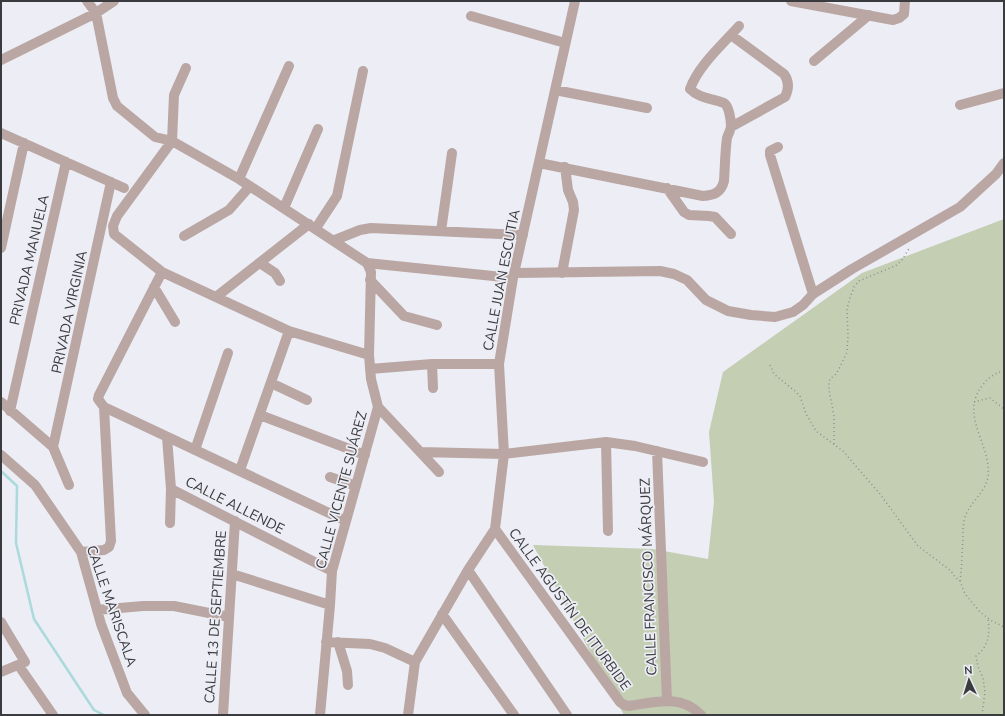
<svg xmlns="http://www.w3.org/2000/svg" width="1005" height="716" viewBox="0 0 1005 716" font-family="'Nunito Sans',sans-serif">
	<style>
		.green { fill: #c3ceb3 }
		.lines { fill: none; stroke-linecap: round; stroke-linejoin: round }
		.stream { stroke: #aadadb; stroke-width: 2.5 }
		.path { stroke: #8e8f95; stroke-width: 1.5; stroke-dasharray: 1 3; stroke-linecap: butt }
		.minor { stroke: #baa7a3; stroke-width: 10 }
		.labels { text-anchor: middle; stroke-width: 3.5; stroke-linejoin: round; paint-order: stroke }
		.street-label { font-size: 14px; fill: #3a3b3e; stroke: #ecedf5 }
	</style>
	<rect width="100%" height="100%" fill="#ecedf5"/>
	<path class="green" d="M1004 219V715H624L533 545 653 549 708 559 714 502 709 432 723 372 862 273Z"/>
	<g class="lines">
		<path class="stream" d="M1 471 17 486 16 543 34 619 94 710 104 715"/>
		<path class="path" d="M770 365 774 374 795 391 800 396 806 414 816 431 843 451 880 494 918 546 951 571 955 577 960 581 965 594 980 612 992 621 1004 627
			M974 402 990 398 1004 409
			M834 444V416L829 390V382L830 379 836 374 840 367 847 352 848 336 847 309 850 298 854 287 859 281 897 265 902 260 910 247
			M960 581C962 566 962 552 963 538 963 530 963 524 965 517 970 502 985 493 988 477 992 446 959 415 982 386 988 378 994 373 1004 371
			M982 715 985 692 983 678 978 667 976 656C989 646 990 634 988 619"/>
		<path class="minor" d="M87 1 96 13 113 98 117 106 155 137 172 141 239 179 367 263 371 272 369 355 371 379 378 407 332 571 330 605 320 715
			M791 1 893 20 899 18 904 14 905 1
			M471 16 565 43
			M731 35 784 74C789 81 789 89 785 97L731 127
			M1 60 96 13 114 1
			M814 61 869 15
			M555 90 647 108
			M960 105 1004 93
			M1 133 124 188
			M172 141 117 216 113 226 114 234 162 272 289 331 369 355
			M172 141 174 95 186 68
			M778 147 770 151V155L813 294
			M539 163 703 196C714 195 721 193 724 181 725 167 725 152 727 138 728 134 731 130 731 126 731 120 729 106 724 103 712 98 700 99 690 89 698 66 723 44 739 26
			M239 179 289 66
			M667 188 684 212 689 215 709 216 715 217 731 234
			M284 208 318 129
			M316 228 337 196 363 71
			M441 231 452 153
			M184 236 229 210 250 186
			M335 240 360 230 371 228 523 235
			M1 248 24 143
			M260 263 275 273 280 281
			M367 263 513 278
			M162 272 99 395 98 399 104 407 346 521
			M515 273 660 271 674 274 687 280 706 300 728 311 751 315 775 317 793 312 803 305 813 294 852 269 960 207 996 174 1004 163
			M562 273 574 210 573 202 568 190 565 167
			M370 280 404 316 437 325
			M154 287 175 322
			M216 297 309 224
			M432 364 433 388
			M370 369 432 364H499
			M271 383 307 400
			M1 402 53 447
			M378 407 439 472
			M10 411 66 162
			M260 415 365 455
			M167 437 171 489 170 523
			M606 442 608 531
			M195 450 228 353
			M657 451 667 701
			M420 452 504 454 606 442 635 446 703 462
			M1 455 35 485 81 552 101 624 127 693 145 715
			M240 470 289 331
			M330 477 356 486
			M69 485 53 447 111 182
			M171 489 332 571
			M495 529 620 702 624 705 629 706C655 702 681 694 701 715
			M81 552 104 550 109 547 111 541 104 407
			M468 570 567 715
			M232 574 330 605
			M97 610 143 606H174L229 617
			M442 614 514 715
			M1 622 25 662 1 672
			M326 642 370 644 385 648 415 662
			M338 642 347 671 348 685
			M19 666 53 715
			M223 715 235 521
			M408 715 415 662 468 570 495 529 504 454 499 364 513 278 575 1"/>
	</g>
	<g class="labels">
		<g class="street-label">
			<text transform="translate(29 260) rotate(-77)" y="5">PRIVADA MANUELA</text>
			<text transform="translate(501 280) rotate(-79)" y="5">CALLE JUAN ESCUTIA</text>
			<text transform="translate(69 312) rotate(-78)" y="5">PRIVADA VIRGINIA</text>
			<text transform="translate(341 490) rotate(-75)" y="5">CALLE VICENTE SUÁREZ</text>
			<text transform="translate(235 505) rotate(27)" y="5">CALLE ALLENDE</text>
			<text transform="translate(648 577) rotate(-92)" y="5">CALLE FRANCISCO MÁRQUEZ</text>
			<text transform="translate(112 606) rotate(71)" y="5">CALLE MARISCALA</text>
			<text transform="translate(570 609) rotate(54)" y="5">CALLE AGUSTÍN DE ITURBIDE</text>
			<text transform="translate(215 617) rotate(-86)" y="5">CALLE 13 DE SEPTIEMBRE</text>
		</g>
	</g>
	<rect width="1005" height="716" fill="none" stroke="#3a3b3e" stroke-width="4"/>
	<g transform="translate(969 680) rotate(356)" stroke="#ecedf5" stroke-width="3" paint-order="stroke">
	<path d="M0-3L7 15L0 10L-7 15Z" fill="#3a3b3e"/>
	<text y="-6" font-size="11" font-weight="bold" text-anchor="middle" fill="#3a3b3e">N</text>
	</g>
</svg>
